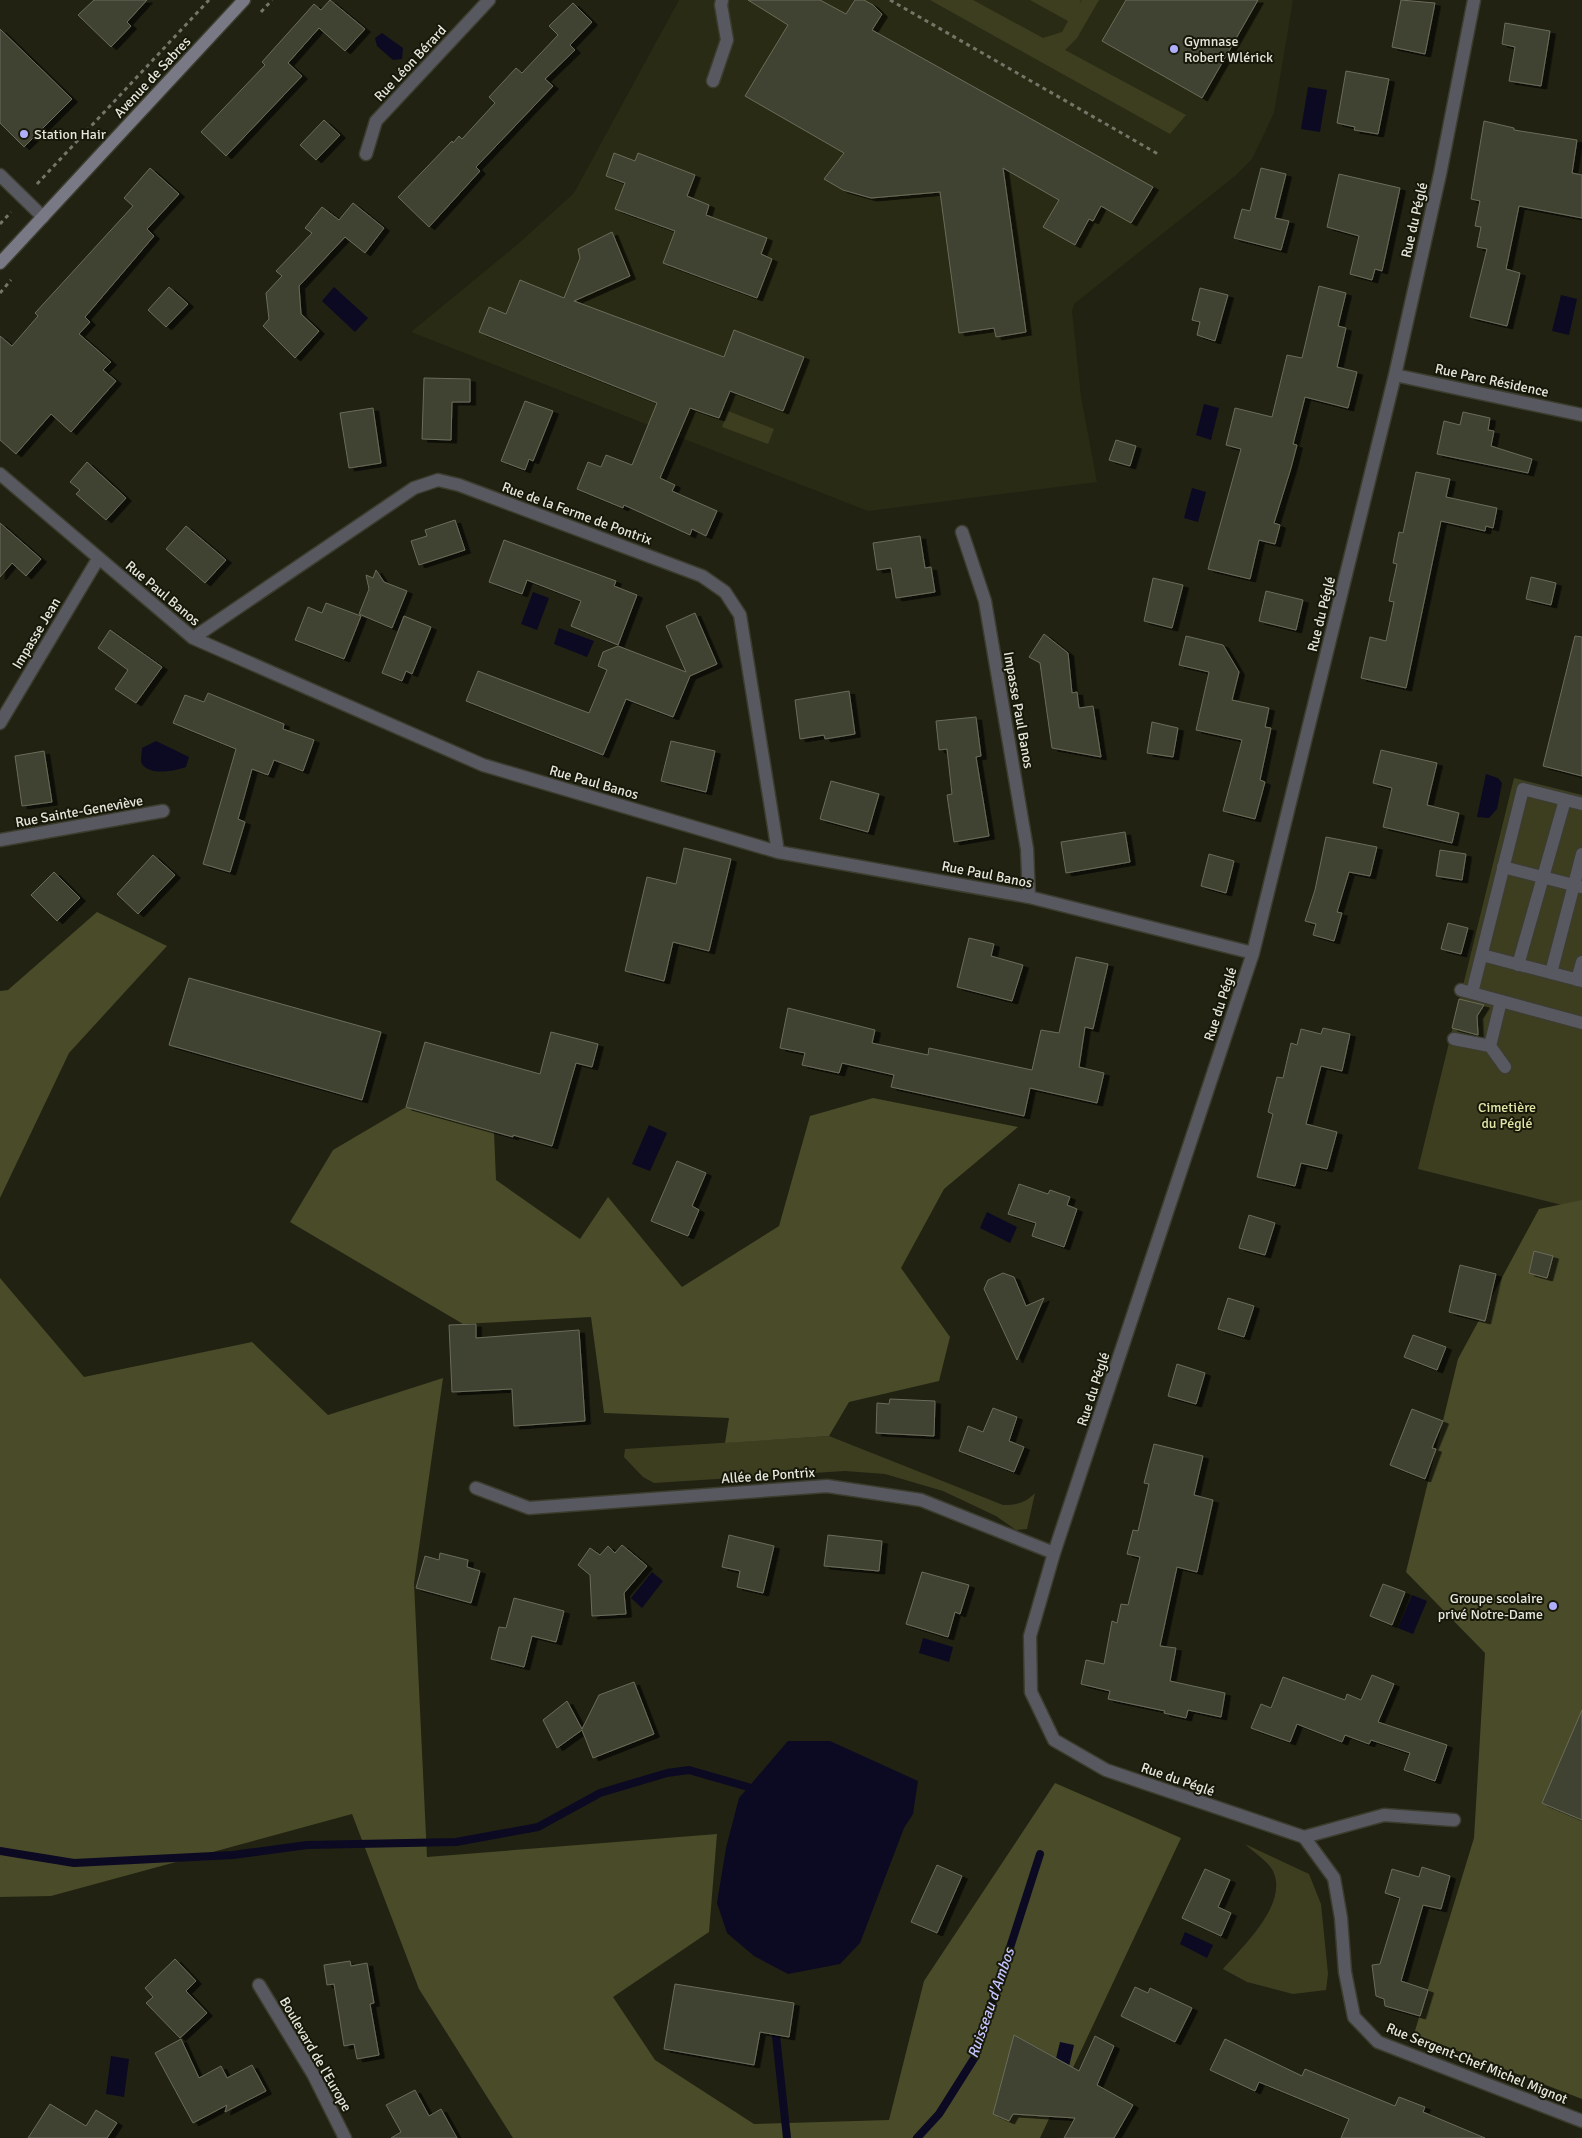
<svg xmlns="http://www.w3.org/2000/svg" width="1582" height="2138" viewBox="0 0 1582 2138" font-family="Signika,sans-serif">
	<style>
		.built { fill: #2a2b14 }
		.green { fill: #3d3e20 }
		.forest { fill: #4a4b29 }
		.water { fill: #0c0923 }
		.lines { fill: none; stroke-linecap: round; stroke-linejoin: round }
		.stream { stroke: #0c0923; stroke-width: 8 }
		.building { fill: #414232; stroke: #6b6c5a; filter: url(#shadow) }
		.service-casing { stroke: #3c3d2e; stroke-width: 15 }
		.minor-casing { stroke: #3c3d2e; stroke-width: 15 }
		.secondary-casing { stroke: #3c3d2e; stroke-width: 15 }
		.path { stroke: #757668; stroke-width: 3; stroke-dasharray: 4 4; stroke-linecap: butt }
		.service { stroke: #585960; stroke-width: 12 }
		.minor { stroke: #585960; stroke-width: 12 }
		.secondary { stroke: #787985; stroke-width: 12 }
		.poi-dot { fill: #afaefa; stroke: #171809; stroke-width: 2 }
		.labels { text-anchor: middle; stroke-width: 4; stroke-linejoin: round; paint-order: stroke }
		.poi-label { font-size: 14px; fill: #e5e6dc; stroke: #171809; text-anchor: start }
		.street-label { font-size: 14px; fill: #e5e6dc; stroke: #171809 }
		.park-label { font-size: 14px; fill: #e3e6a7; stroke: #171809 }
		.water-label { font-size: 15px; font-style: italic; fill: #c3c3fe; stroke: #171809 }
	</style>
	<defs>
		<filter id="shadow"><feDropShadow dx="5.5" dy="3" stdDeviation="0" flood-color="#0009"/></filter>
	</defs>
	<rect width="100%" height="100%" fill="#212212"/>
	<path class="built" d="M679 0H1293L1274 113 1252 159 1235 176 1074 304 1072 311 1081 397 1097 482 868 511 411 332 518 244 574 193Z"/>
	<path class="green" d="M930 0H973L1043 38 1062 32 1068 21 1030 0H1081L1079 4 1082 0H1099L1077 38 1065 50 1186 115 1170 134Z
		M728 411 774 429 768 444 722 427Z
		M1514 778 1582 795V1210L1418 1169Z
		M829 1436 1003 1505C1017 1505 1025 1503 1035 1493L1027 1529 1016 1530 996 1516 943 1491 885 1474 845 1471 654 1483 643 1477 624 1457 625 1449Z
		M1245 1844 1309 1874 1321 1904 1328 1974 1326 1990 1293 1994 1247 1982 1223 1969C1242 1947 1289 1904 1273 1871 1268 1861 1253 1852 1245 1844Z"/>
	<path class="forest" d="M97 912 167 946 69 1053 0 1198V991L8 990Z
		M873 1098 1018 1127 944 1189 901 1268 950 1337 939 1381 849 1402 829 1436 725 1443 729 1418 604 1413 591 1317 463 1324 290 1222 333 1150 406 1107 494 1132 496 1180 580 1239 608 1197 682 1287 779 1226 810 1116Z
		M1582 1200V2099L1414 2034 1474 1838 1485 1653 1406 1572 1458 1359 1539 1209Z
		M0 1278 84 1377 252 1342 328 1415 443 1378 414 1583 427 1857 717 1834 709 1932 613 1997 655 2060 754 2124 889 2120 924 1981 1055 1783 1181 1838 1040 2138H513L419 1989 352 1814 51 1896 0 1897Z"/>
	<path class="water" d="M382 33 403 48 402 59 393 60 377 46 375 38Z
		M1308 87 1327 90 1320 132 1301 129Z
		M334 287 368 318 355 332 322 301Z
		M1561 295 1577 299 1569 335 1552 331Z
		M1204 404 1219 408 1211 440 1196 435Z
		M1192 488 1206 492 1198 522 1184 518Z
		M533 592 549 598 537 630 521 624Z
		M559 628 594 641 587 657 554 644Z
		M156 741 189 757 186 767C175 771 150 776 142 764 140 760 142 753 142 748Z
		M1486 774 1498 778 1502 783 1497 809 1489 818 1477 817Z
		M649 1125 667 1133 650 1171 632 1164Z
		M987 1212 1017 1227 1010 1243 980 1228Z
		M652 1572 663 1581 642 1608 631 1598Z
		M1412 1595 1427 1601 1413 1634 1398 1628Z
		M923 1638 953 1647 949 1662 919 1653Z
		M788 1741H830L918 1781 913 1814 904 1828 860 1943 840 1964 788 1974 754 1956 727 1933 717 1903 726 1848 739 1798Z
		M1185 1932 1213 1945 1207 1958 1180 1944Z
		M1060 2042 1074 2045 1067 2075 1053 2071Z
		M111 2056 129 2059 124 2097 106 2094Z"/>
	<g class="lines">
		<path class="stream" d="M0 1851 74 1863 233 1855 307 1845 456 1842 538 1827 600 1793 667 1773 689 1770 748 1787 757 1792
			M776 2036 787 2138
			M917 2138 939 2114 975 2057 1040 1854"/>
	</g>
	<path class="building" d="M94 0H147L127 22 131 26 111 47 78 15Z
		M330 0 365 29 345 51 319 28 288 63 302 76 226 156 201 132 265 65 262 62 314 4 321 10Z
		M748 0H820L846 14 855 0H864L873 5 882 14 872 30 1153 187 1131 223 1101 206 1093 221 1089 219 1075 245 1043 227 1059 200 1003 168 1026 332 996 337 994 328 959 333 940 192 871 198 843 190 824 179 844 153 745 96 788 25Z
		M1126 0H1258L1202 98 1102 41Z
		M1401 0 1435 3 1425 54 1392 47Z
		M573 3 592 22 570 45 575 50 545 79 553 86 476 167 480 171 429 227 398 197 452 141 453 143 459 136 462 139 495 103 489 97 516 68 522 73 558 35 549 26Z
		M1505 23 1550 31 1541 86 1509 81 1515 47 1502 44Z
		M0 29 72 99 24 147 0 123Z
		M1346 71 1389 79 1378 134 1354 130 1355 127 1337 123Z
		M324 120 340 135 316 160 300 145Z
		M1484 121 1514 128V130L1577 140 1572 173 1582 175V218L1519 206 1506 269 1520 273 1507 326 1470 317 1487 249 1477 247 1481 227 1475 226 1480 201 1471 199Z
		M614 153 635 161 638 153 695 175 687 196 709 205 706 215 767 238 761 254 772 259 757 298 663 263 675 231 615 209 625 183 606 176Z
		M150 168 179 194 147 229 154 236 85 317 90 322 79 334 111 362 103 370 116 381 71 432 51 414 16 454 0 440V336L12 346 38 316 35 313 133 206 124 198Z
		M1261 168 1286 174 1275 218 1289 221 1281 250 1234 238 1242 209 1250 211Z
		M1339 174 1400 188 1382 271 1375 269 1372 280 1350 274 1359 236 1327 227Z
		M353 203 384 228 365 253 345 237 299 286 301 314 319 331 295 358 263 326 269 319 266 293 282 276 276 271 312 233 305 228 322 207 339 220Z
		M612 232 630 276 574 301 724 357 734 330 804 357 783 411 730 391 719 418 690 408 660 478 675 485 672 491 717 511 706 536 692 529 690 535 624 505 623 508 577 489 588 462 601 467 606 455 632 465 657 403 479 332 489 307 506 314 520 280 564 298 580 258 578 249Z
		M1319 286 1346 293 1338 326 1346 328 1337 367 1357 372 1348 408 1305 397 1293 444 1297 445 1291 468 1274 523 1280 525 1275 544 1259 540 1250 579 1208 569 1241 449 1226 445 1235 408 1272 417 1287 355 1302 358Z
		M169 287 188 304 166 327 148 310Z
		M1200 288 1228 295 1215 341 1197 335 1200 322 1192 320Z
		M424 378 470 379V402H452L451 440 422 439Z
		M525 401 553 411 533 461 529 459 525 470 501 461Z
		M373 408 381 463 349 468 340 413Z
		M1463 412 1490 418 1488 430 1494 431 1491 446 1532 459 1528 473 1437 454 1444 421 1460 425Z
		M1116 440 1136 446 1130 466 1109 460Z
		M87 462 126 498 106 520 76 494 80 490 70 482Z
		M1416 472 1450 479 1446 497 1497 508 1493 528 1486 526 1485 531 1441 521 1406 688 1361 678 1370 637 1386 641 1394 602 1389 601 1397 564 1393 563 1399 532 1403 533Z
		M455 520 465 550 419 565 411 541 427 536 425 530Z
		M0 523 41 559 26 576 12 563 0 577Z
		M186 526 226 560 205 583 166 549Z
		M920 536 925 568 931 567 935 592 896 598 891 568 877 570 873 543Z
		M504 540 616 581 614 586 637 595 618 645 571 626 581 601 527 580 522 594 489 582Z
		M376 570 384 582 407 591 392 628 359 614 369 589 366 575 373 578Z
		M1531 577 1556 583 1551 605 1526 599Z
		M1153 578 1183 585 1172 628 1144 621Z
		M1266 591 1303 600 1296 630 1259 621Z
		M326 603 361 616 344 659 295 640 308 607 322 613Z
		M695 613 717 664 690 676 673 717 626 699 603 755 466 701 478 671 589 713 607 670 598 666 603 652 618 646 686 672 666 626Z
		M404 616 431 627 412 674 406 671 402 681 382 673Z
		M110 630 162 667 136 703 115 689 128 670 98 648Z
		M1044 634 1068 653 1072 693 1077 692 1079 708 1093 706 1101 757 1052 748 1040 663 1029 657Z
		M1186 636 1223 645 1239 672 1232 700 1269 708 1265 727 1271 728 1260 780 1265 782 1255 819 1223 811 1242 740 1196 730 1209 672 1179 665Z
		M1575 636 1582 637V776L1543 766Z
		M849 691 855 734 825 739 824 735 800 739 795 700Z
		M208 693 284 724 283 729 314 740 303 771 274 760 268 775 252 769 238 819 245 822 230 872 203 864 236 749 173 723 185 695 204 702Z
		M976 717 981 756 976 757 989 836 954 842 947 795 952 794 947 749 939 750 936 721Z
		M1152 722 1178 728 1173 757 1147 753Z
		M671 741 715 751 706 792 661 781Z
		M1381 750 1437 763 1427 805 1459 813 1452 843 1383 827 1392 788 1373 783Z
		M44 751 52 802 22 806 15 756Z
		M831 781 879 794 868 832 820 819Z
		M1125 832 1130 862 1066 873 1061 842Z
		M1326 837 1377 847 1370 876 1349 872 1337 912 1342 913 1334 941 1313 935 1316 924 1305 921 1315 890Z
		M684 848 731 859 709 951 673 942 664 981 625 971 647 877 676 884Z
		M1440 850 1466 854 1462 880 1436 876Z
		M1209 854 1234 861 1226 893 1201 886Z
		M153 855 175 875 138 914 117 894Z
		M54 872 80 898 57 921 31 895Z
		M1448 923 1468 928 1461 954 1441 949Z
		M969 938 994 944 991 956 1023 965 1012 1001 957 987Z
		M1076 957 1108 964 1093 1029 1085 1027 1079 1067 1104 1073 1097 1103 1030 1088 1024 1116 891 1087 894 1075 842 1063 839 1073 802 1065 805 1053 780 1048 788 1008 875 1030 872 1043 928 1055 929 1048 1032 1070 1041 1030 1059 1033Z
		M189 978 381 1032 362 1100 169 1045Z
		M1459 999 1484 1005 1477 1016 1478 1035 1452 1028Z
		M1323 1028 1350 1034 1342 1071 1321 1066 1306 1124 1337 1132 1327 1169 1301 1163 1295 1186 1257 1177 1273 1114 1268 1112 1277 1077 1283 1078 1291 1043 1297 1045 1301 1029 1321 1034Z
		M551 1032 598 1044 592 1067 576 1063 552 1146 513 1135V1137L406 1107 425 1042 540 1074Z
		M677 1161 706 1173 692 1206 699 1210 688 1236 651 1221Z
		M1019 1184 1048 1194 1050 1190 1070 1197 1067 1205 1077 1209 1064 1247 1032 1236 1036 1223 1008 1214Z
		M1249 1215 1275 1223 1265 1255 1239 1248Z
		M1534 1251 1553 1256 1547 1278 1529 1273Z
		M1460 1265 1496 1274 1485 1321 1449 1312Z
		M1003 1273 1014 1277 1026 1306 1044 1298 1017 1360 984 1289 988 1280Z
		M1228 1298 1254 1306 1244 1337 1218 1329Z
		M476 1324V1338L579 1330 585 1421 514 1426 512 1389 452 1392 449 1325Z
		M1413 1335 1446 1347 1437 1370 1404 1357Z
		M1177 1364 1205 1373 1196 1404 1168 1396Z
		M890 1399 935 1401 934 1436 876 1433 877 1403 889 1404Z
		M993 1408 1017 1417 1009 1441 1024 1447 1014 1472 959 1451 968 1426 983 1432Z
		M1412 1409 1443 1421 1432 1448 1436 1449 1425 1479 1390 1465Z
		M1154 1444 1203 1456 1194 1495 1213 1500 1197 1572 1177 1567 1160 1646 1176 1648 1170 1681 1225 1693 1221 1717 1188 1710 1186 1718 1164 1713 1165 1711 1108 1699 1110 1691 1081 1684 1086 1660 1104 1664 1112 1621 1117 1623 1121 1604 1128 1605 1140 1557 1127 1554 1133 1530 1138 1531 1149 1484 1144 1483Z
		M729 1535 774 1546 763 1593 737 1587 740 1571 722 1567Z
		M828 1535 882 1541 879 1571 824 1566Z
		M622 1545 647 1566 624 1593 626 1614 592 1616 590 1575 578 1565 590 1548 600 1555 608 1546 615 1553Z
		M440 1553 468 1560 467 1567 480 1571 471 1603 416 1588 425 1556 439 1560Z
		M922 1572 969 1585 960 1614 955 1612 948 1637 906 1624Z
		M1383 1584 1405 1592 1392 1625 1370 1616Z
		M514 1598 564 1611 556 1642 532 1636 524 1667 491 1659 499 1627 506 1628Z
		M1372 1675 1394 1684 1378 1722 1447 1745 1435 1781 1404 1770 1410 1753 1371 1740 1369 1744 1345 1735 1342 1742 1297 1724 1290 1742 1251 1728 1261 1704 1271 1708 1283 1677 1345 1700 1347 1694 1361 1700Z
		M634 1682 654 1734 593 1758 582 1730 557 1748 543 1720 567 1701 582 1729 599 1695Z
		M1582 1710V1820L1542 1803Z
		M937 1865 962 1876 937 1933 911 1922Z
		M1422 1867 1450 1876 1441 1909 1423 1905 1401 1981 1428 1990 1420 2016 1385 2006 1384 1999 1376 1996 1372 1965 1380 1964 1400 1898 1385 1893 1392 1869 1419 1877Z
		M1205 1869 1230 1880 1218 1907 1231 1913 1221 1936 1182 1918Z
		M175 1959 196 1981 186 1991 207 2013 180 2038 146 2003 153 1997 145 1988Z
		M350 1961 351 1966 367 1963 374 2003 370 2004 379 2055 357 2059 354 2044 344 2046 334 1984 327 1985 324 1965Z
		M675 1984 794 2003 789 2037 760 2032 754 2065 664 2049Z
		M1135 1987 1148 1993 1150 1988 1192 2008 1175 2042 1121 2016Z
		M1014 2035 1079 2071 1095 2036 1114 2046 1097 2085 1133 2105 1114 2138H1064L1075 2118 1013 2114 1009 2121 993 2114Z
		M181 2039 199 2078 221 2066 227 2078 252 2065 266 2091 225 2112 227 2105 193 2123 155 2053Z
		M1225 2039 1302 2076 1305 2069 1395 2106 1399 2097 1425 2107 1423 2112 1485 2138H1341L1349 2119 1259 2082 1255 2091 1210 2070Z
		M415 2090 429 2116 441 2109 457 2138H391L401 2132 386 2105Z
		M50 2104 86 2126 96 2110 117 2123 107 2138H28Z"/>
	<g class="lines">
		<g class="service-casing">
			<path id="service" d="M713 81 727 40 721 5 722 0
				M1503 867 1581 887
				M1482 955 1582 981
				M1518 965 1565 800
				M1551 973 1582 854
				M1577 980 1582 962
				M1461 990 1582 1023
				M1472 993 1523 789 1582 804
				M1501 1001 1490 1046 1505 1067
				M1454 1039 1490 1046
				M1304 1837 1384 1815 1454 1820"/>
		</g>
		<g class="minor-casing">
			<path id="minor" d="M1474 0 1440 174 1395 375 1253 953 1054 1553 1030 1636 1031 1692 1054 1740 1106 1770 1304 1837 1334 1878 1341 1918 1345 1972 1354 2017 1378 2042 1582 2121
				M366 154 376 121 489 0
				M0 175 43 217
				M1395 375 1582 415
				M0 474 193 638 483 765 778 852 1029 897 1253 953
				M962 532 985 601 1027 849 1029 897
				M193 638 414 488 438 480 459 485 702 576 725 592 740 615 778 852
				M0 723 98 559
				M0 840 163 811
				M476 1488 529 1508 827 1486 921 1500 1054 1553
				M259 1985 313 2074 345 2138"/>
		</g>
		<g class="secondary-casing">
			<path id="secondary" d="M0 263 244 0"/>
		</g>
		<path class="path" d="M890 0 1158 154
			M261 12 272 0
			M37 184 209 0
			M0 224 11 212
			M0 293 11 280"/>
		<use href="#service" class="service"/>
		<use href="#minor" class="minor"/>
		<use href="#secondary" class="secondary"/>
	</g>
	<g class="poi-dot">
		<circle cx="1174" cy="49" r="5"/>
		<circle cx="24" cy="134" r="5"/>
		<circle cx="1553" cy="1606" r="5"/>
	</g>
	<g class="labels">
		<g class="poi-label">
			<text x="1184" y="46">Gymnase<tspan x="1184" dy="16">Robert Wlérick</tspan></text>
			<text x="34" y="139">Station Hair</text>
			<text x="1543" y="1603" text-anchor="end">Groupe scolaire<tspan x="1543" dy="16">privé Notre-Dame</tspan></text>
		</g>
		<g class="street-label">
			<text transform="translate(410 63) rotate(-47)" y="5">Rue Léon Bérard</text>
			<text transform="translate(152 77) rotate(-47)" y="5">Avenue de Sabres</text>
			<text transform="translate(1414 220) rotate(-77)" y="5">Rue du Péglé</text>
			<text transform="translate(1492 380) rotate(12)" y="5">Rue Parc Résidence</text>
			<text transform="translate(577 513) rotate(20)" y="5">Rue de la Ferme de Pontrix</text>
			<text transform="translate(163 593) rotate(40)" y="5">Rue Paul Banos</text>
			<text transform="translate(1321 614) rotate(-76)" y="5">Rue du Péglé</text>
			<text transform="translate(36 633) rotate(-59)" y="5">Impasse Jean</text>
			<text transform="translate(1019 710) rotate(80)" y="5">Impasse Paul Banos</text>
			<text transform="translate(594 782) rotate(16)" y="5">Rue Paul Banos</text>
			<text transform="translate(79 811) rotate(-10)" y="5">Rue Sainte-Geneviève</text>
			<text transform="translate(987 874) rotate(11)" y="5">Rue Paul Banos</text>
			<text transform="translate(1220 1004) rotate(-72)" y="5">Rue du Péglé</text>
			<text transform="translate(1093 1389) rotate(-72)" y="5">Rue du Péglé</text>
			<text transform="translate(768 1475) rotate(-4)" y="5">Allée de Pontrix</text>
			<text transform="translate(1178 1779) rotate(19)" y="5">Rue du Péglé</text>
			<text transform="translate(316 2054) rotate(60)" y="5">Boulevard de l'Europe</text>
			<text transform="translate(1477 2063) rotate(22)" y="5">Rue Sergent-Chef Michel Mignot</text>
		</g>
		<g class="park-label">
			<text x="1507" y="1112">Cimetière<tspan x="1507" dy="16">du Péglé</tspan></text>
		</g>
		<g class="water-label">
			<text transform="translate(991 2003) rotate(-71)" y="5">Ruisseau d'Ambos</text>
		</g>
	</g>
</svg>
